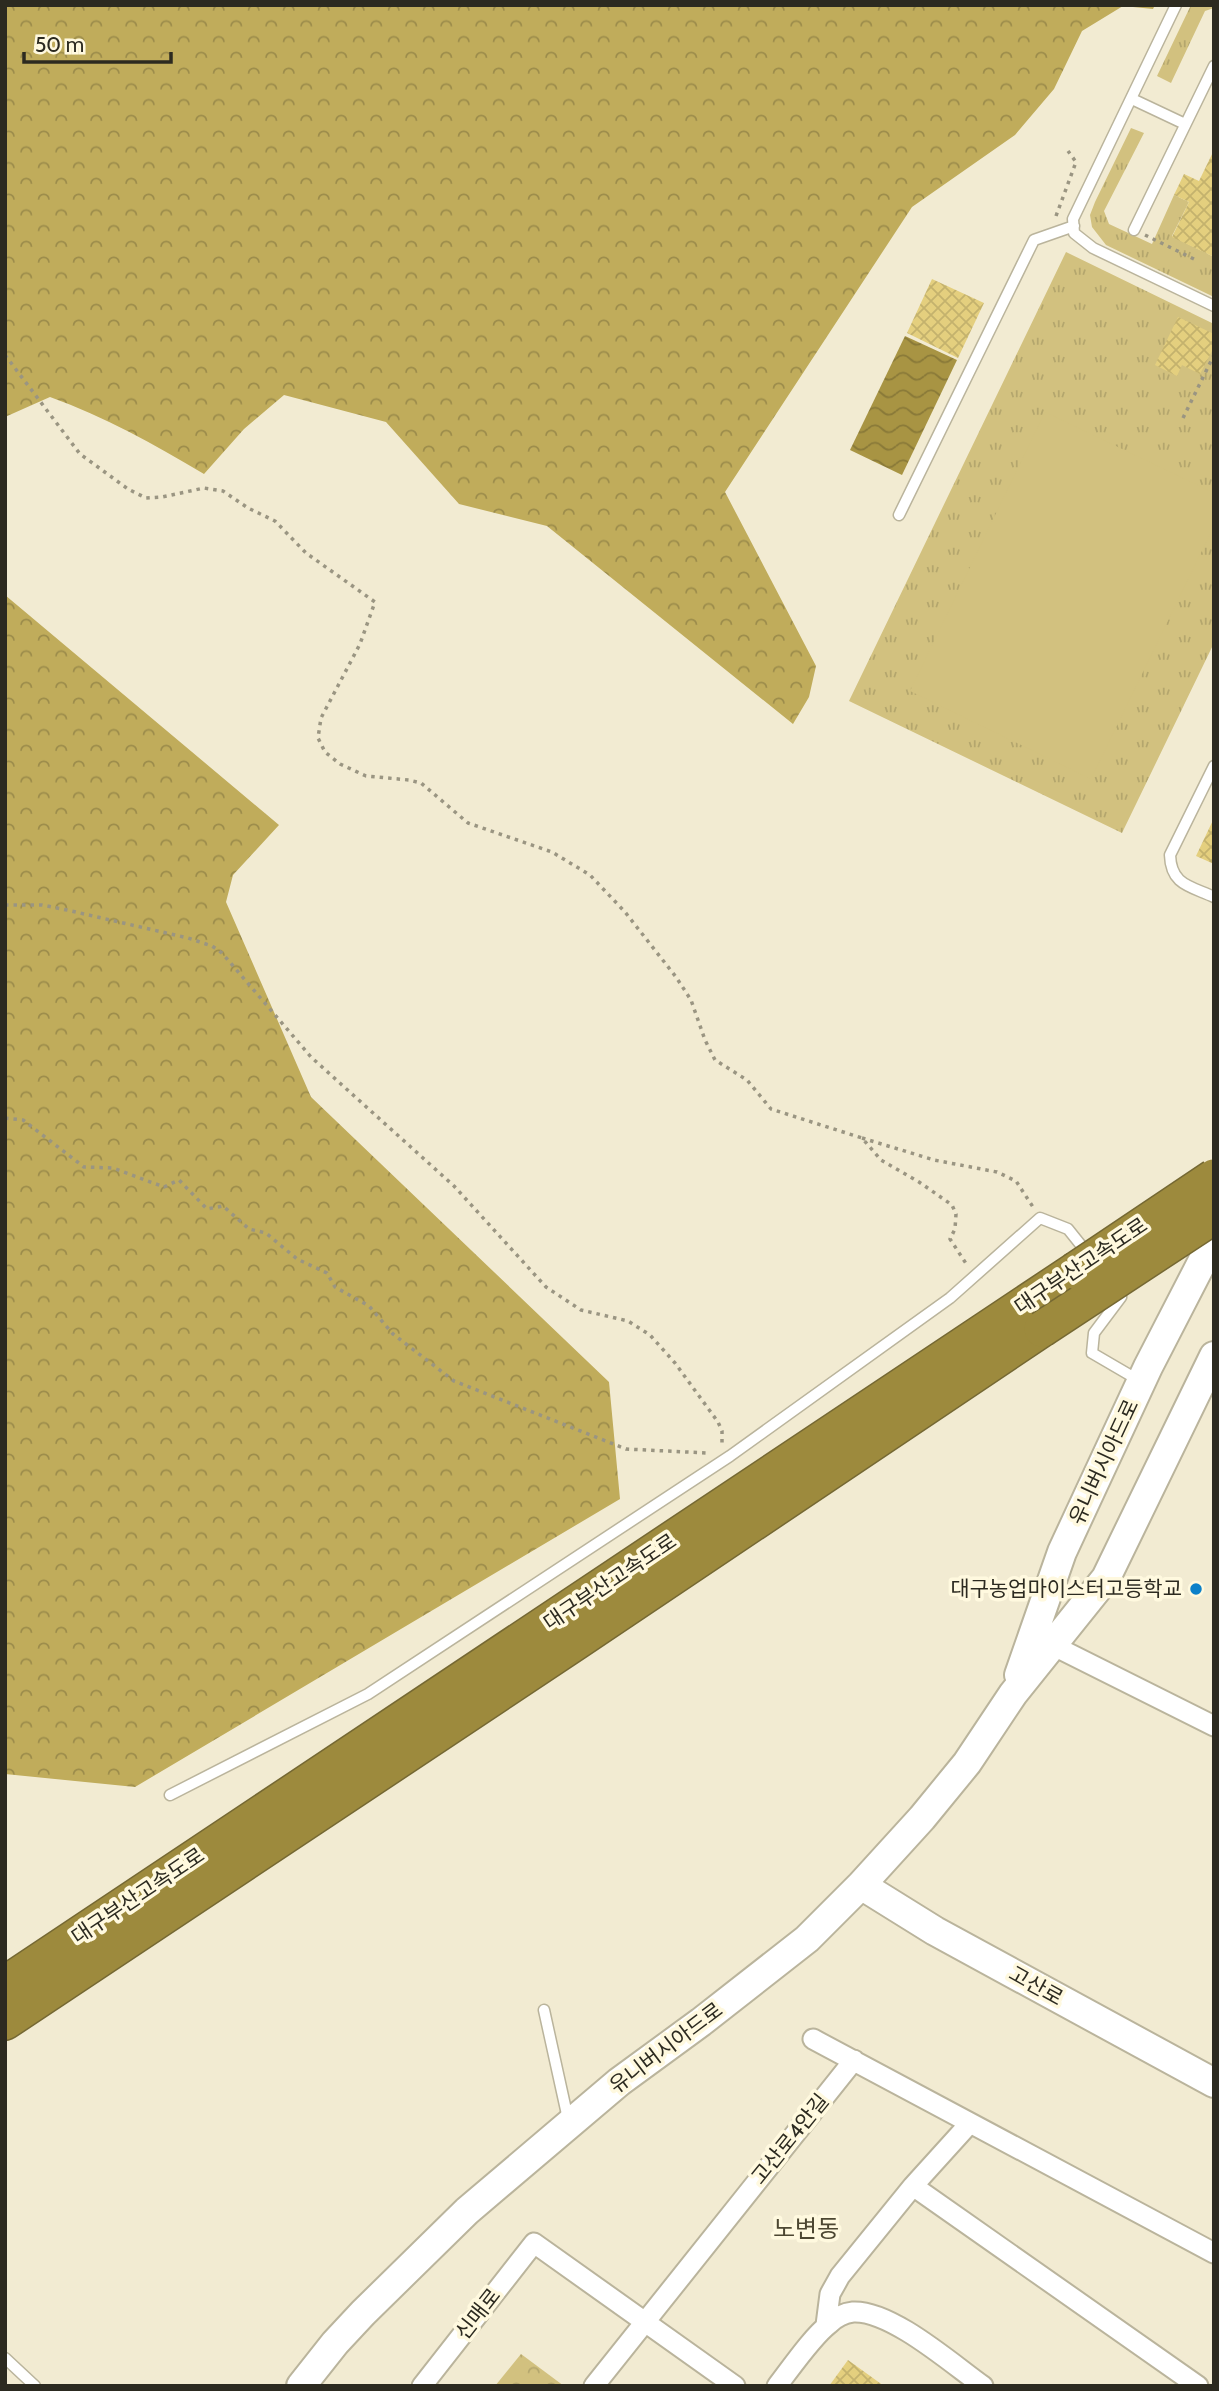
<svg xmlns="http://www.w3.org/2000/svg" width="1219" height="2391" viewBox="0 0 1219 2391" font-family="Cabin,'Noto Sans KR',sans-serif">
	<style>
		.grass { fill: url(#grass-tufts) }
		.forest { fill: url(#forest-crowns) }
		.park { fill: url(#park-crowns) }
		.garden { fill: #d2c17f }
		.water { fill: url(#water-waves) }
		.building { fill: url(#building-cross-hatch) }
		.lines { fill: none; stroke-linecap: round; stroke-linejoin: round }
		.lane-casing { stroke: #bab49c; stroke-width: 13 }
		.street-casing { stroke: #bab49c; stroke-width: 23 }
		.secondary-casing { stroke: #bab49c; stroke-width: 32 }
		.highway-casing { stroke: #756833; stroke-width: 38 }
		.path { stroke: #9a9582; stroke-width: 3.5; stroke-dasharray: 3.5 5; stroke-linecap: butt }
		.lane { stroke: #fff; stroke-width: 10 }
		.street { stroke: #fff; stroke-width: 19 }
		.secondary { stroke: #fff; stroke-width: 28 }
		.highway { stroke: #9d8a3d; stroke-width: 35 }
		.highway-bridge-casing { stroke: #756833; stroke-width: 38; stroke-linecap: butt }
		.highway-bridge { stroke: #9d8a3d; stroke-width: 35 }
		.poi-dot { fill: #0c80c9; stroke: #fff9df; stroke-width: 2.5 }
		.labels { text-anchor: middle; stroke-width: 7; stroke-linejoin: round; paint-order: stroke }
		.street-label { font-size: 21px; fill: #2c2a20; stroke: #fff9df }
		.poi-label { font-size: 21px; fill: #2c2a20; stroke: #fff9df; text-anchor: end }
		.quarter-label { font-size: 24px; fill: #4d4732; stroke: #fff9df }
	</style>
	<defs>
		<pattern id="grass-tufts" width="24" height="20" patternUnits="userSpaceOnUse" patternTransform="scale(1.75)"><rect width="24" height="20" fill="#d2c17f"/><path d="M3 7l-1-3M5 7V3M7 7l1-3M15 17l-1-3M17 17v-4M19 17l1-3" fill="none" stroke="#b4a66d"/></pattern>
		<pattern id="forest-crowns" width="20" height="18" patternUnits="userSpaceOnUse" patternTransform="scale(1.75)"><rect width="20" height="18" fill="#c0ac5b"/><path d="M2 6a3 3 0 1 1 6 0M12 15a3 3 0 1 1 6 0" fill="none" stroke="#9c8c4b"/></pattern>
		<pattern id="park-crowns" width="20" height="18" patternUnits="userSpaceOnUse" patternTransform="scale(1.75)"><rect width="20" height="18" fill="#d2c17f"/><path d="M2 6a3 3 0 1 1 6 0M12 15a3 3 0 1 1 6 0" fill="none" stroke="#b4a66d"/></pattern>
		<pattern id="water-waves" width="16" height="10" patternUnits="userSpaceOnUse" patternTransform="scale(1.75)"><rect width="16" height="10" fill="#a89443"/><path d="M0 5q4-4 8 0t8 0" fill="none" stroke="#897938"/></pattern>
		<pattern id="building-cross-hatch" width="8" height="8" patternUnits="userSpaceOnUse" patternTransform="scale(1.75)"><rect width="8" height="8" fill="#e4cf7e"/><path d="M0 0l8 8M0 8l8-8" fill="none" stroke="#c4b26d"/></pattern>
	</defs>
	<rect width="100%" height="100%" fill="#f2ebd2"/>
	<path class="grass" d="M1191 5H1214V8L1205 11 1171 83 1157 76Z
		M1131 128 1144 133 1104 211 1109 224 1152 244 1174 195 1189 202 1172 236 1214 257V297L1106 245 1092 227 1090 215 1095 202Z
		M1066 252 1214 324V643L1122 833 849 701Z"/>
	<path class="forest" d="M5 5H1155L1153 9 1123 6 1082 31 1054 89 1015 135 912 207 725 492 816 666 809 697 793 724 547 526 459 504 386 422 284 395 244 429 204 474C154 444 105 417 50 397L5 417Z
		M5 595 279 825 233 875 226 902 311 1097 609 1382 620 1499 135 1787 5 1774Z"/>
	<path class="park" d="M521 2354 564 2386H495Z"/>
	<path class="garden" d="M1045 412 1214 493V526L1091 779 910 691Z"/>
	<path class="water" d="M905 336 957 360 902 475 850 450Z"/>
	<path class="building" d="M1214 150V257L1172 237 1189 202 1174 195 1184 174 1199 181Z
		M932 279 984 303 958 358 907 333Z
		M1178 317 1214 334V347L1200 374 1182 365 1177 376 1155 365Z
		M1214 818V864L1196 856Z
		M848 2360 884 2386H829Z"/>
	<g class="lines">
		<g class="lane-casing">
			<path id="lane" d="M1176 5 1073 219 1074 233 1093 248 1214 306
				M1132 99 1185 124
				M1134 230 1214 66
				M899 515 1034 240 1074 226
				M1214 766 1170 855C1171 885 1190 886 1214 897
				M1114 1288 1121 1297 1094 1333 1092 1353 1140 1381
				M170 1795 368 1694 730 1456 950 1298 1040 1218 1068 1229 1088 1254
				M544 2010 568 2119
				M5 2358 35 2386"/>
		</g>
		<g class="street-casing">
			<path id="street" d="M1052 1645 1214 1726
				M813 2039 1214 2253
				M913 2186 1198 2386
				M826 2325 830 2294 840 2276 913 2186 970 2123
				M422 2386 534 2243 735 2386
				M594 2386 854 2060
				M777 2386C791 2368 812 2337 829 2324 835 2318 844 2313 853 2312 891 2310 952 2364 983 2386"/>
		</g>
		<g class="secondary-casing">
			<path id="secondary" d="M1019 1675 1062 1552 1148 1367 1214 1239
				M861 1885 935 1931 1214 2083
				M301 2386 335 2343 363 2313 467 2211 619 2082 701 2022 807 1939 861 1885 922 1818 967 1763 1013 1694 1106 1578 1214 1356"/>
		</g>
		<g class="highway-casing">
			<path id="highway" d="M5 1984 1074 1271
				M5 2022 576 1642 1042 1329"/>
		</g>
		<path class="path" d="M1056 216 1076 162 1068 151
			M1145 235 1196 260
			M5 355 80 454 128 489 146 498 162 497 204 488 223 491 248 508 275 521 306 553 375 602 360 644 321 718 318 738 325 752 340 764 366 776 409 780 421 783 468 823 552 852 590 875 625 912 676 977 691 1000 705 1040 715 1060 747 1080 771 1109 862 1138 881 1160 919 1182 952 1205 956 1214 955 1229 950 1239 967 1265
			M1183 418 1214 355
			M5 905H42L67 910 188 938 212 946 222 953 311 1057 454 1186 546 1287 581 1310 628 1321 650 1335 675 1363 718 1422 722 1431V1443
			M5 1118 23 1120 84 1167 113 1168 164 1187 179 1180 207 1209 223 1206 249 1229 266 1233 297 1259 327 1273 335 1287 369 1306 393 1334 454 1381 626 1449 708 1453
			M862 1138 934 1160 997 1172 1016 1181 1033 1207"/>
		<use href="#lane" class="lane"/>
		<use href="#street" class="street"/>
		<use href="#secondary" class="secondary"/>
		<use href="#highway" class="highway"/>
		<g class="highway-bridge-casing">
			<path id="highway-bridge" d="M1074 1271 1214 1177
				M1042 1329 1214 1216"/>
		</g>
		<use href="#highway-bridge" class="highway-bridge"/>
	</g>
	<circle class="poi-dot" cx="1196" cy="1589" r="7"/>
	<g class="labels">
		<g class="street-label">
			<text transform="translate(1081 1266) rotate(-34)" y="7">대구부산고속도로</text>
			<text transform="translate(1104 1462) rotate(-65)" y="7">유니버시아드로</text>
			<text transform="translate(610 1582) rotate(-34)" y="7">대구부산고속도로</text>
			<text transform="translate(138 1896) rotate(-34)" y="7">대구부산고속도로</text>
			<text transform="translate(1036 1986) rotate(29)" y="7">고산로</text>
			<text transform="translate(666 2048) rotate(-37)" y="7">유니버시아드로</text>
			<text transform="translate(790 2139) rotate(-51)" y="7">고산로4안길</text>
			<text transform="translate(478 2314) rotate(-52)" y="7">신매로</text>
		</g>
		<g class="poi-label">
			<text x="1182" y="1596">대구농업마이스터고등학교</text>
		</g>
		<g class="quarter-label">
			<text x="806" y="2237">노변동</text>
		</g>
	</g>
	<rect width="1219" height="2391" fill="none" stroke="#2c2a20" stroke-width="14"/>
	<path d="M24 52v10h147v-10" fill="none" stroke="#2c2a20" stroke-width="3.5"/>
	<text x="35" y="52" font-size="21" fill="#2c2a20" stroke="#fff9df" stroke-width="5" paint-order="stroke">50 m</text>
</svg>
